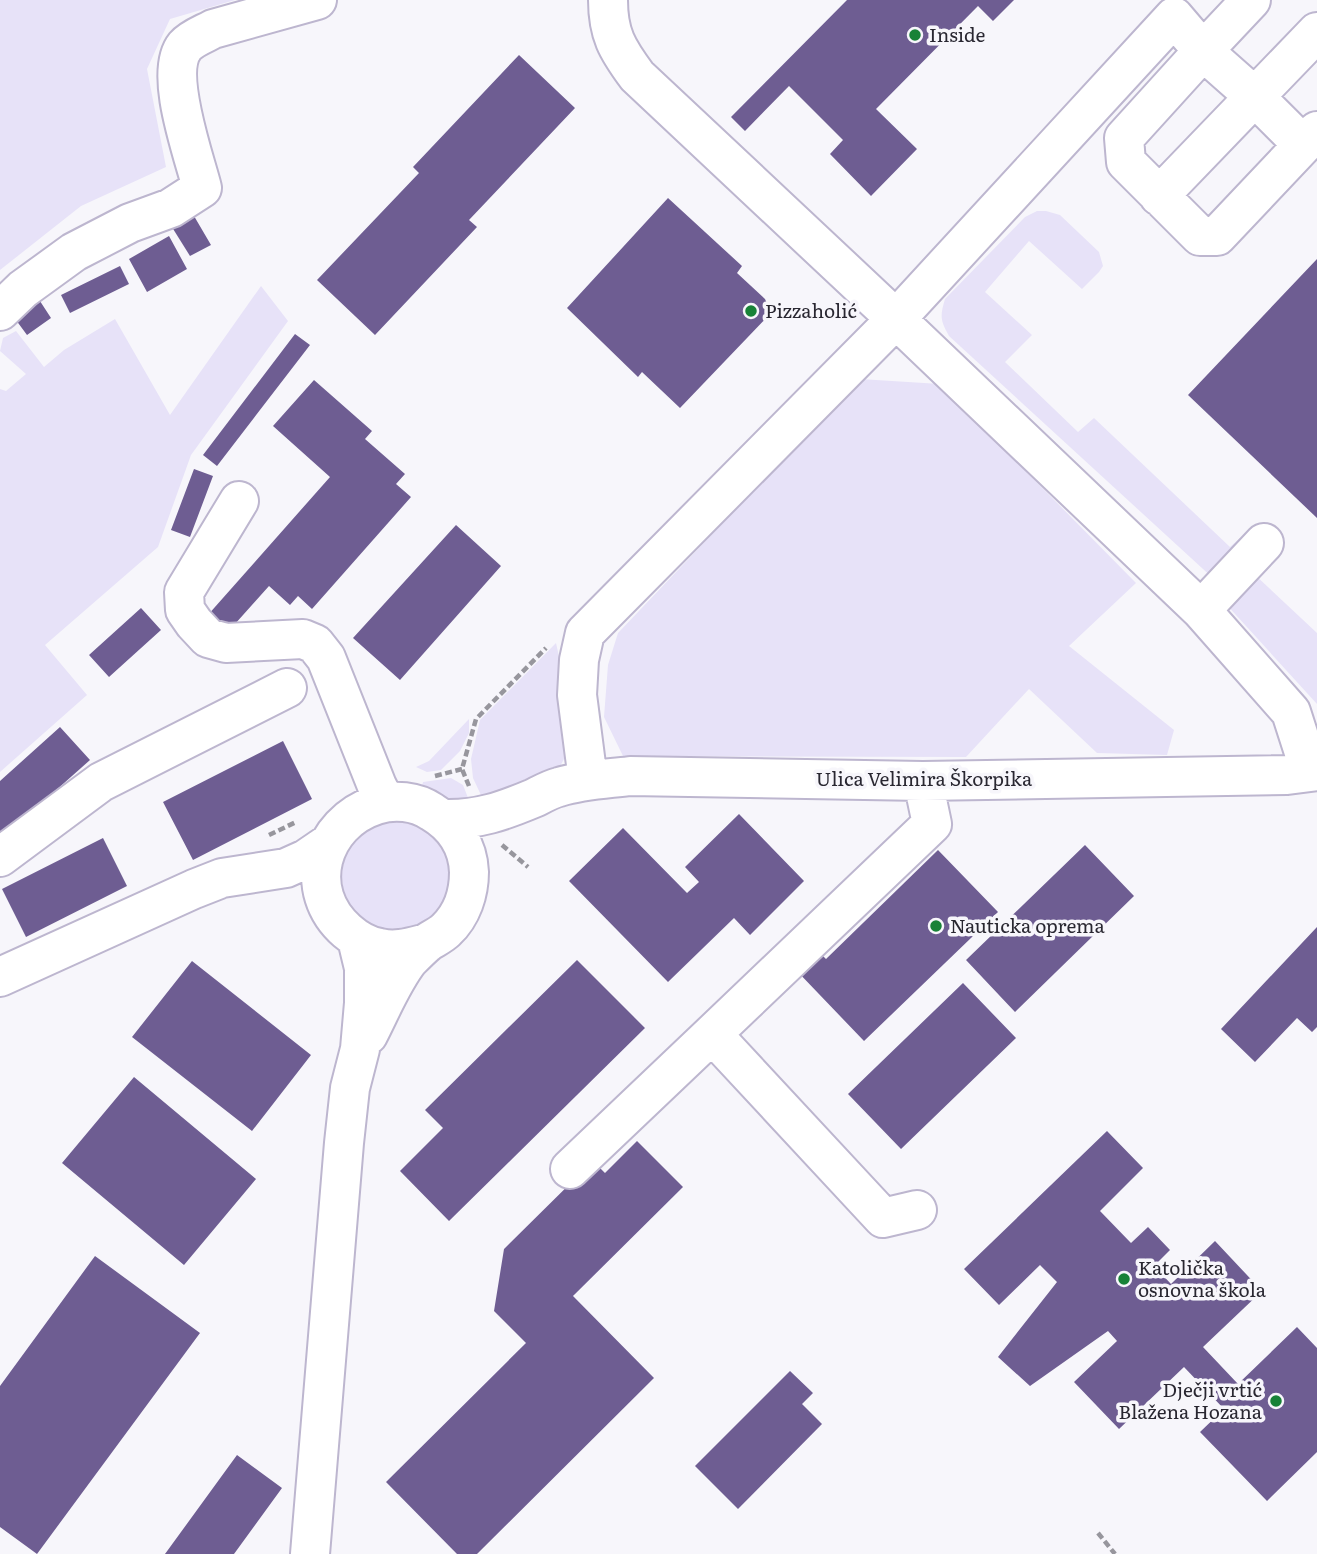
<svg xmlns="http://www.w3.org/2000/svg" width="1317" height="1554" viewBox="0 0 1317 1554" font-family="Literata,serif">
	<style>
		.green { fill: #e7e2f8 }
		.building { fill: #6e5d92 }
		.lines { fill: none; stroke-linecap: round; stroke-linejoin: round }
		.minor-casing { stroke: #bdb6cf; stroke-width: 42 }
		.path { stroke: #97969d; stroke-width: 4.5; stroke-dasharray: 7 3.5; stroke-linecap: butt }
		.minor { stroke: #fff; stroke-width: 38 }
		.poi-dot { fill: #188237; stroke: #f7f6fb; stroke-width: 2.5 }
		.labels { text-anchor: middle; stroke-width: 7; stroke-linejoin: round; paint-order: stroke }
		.poi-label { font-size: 19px; fill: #292731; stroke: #f7f6fb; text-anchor: start }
		.street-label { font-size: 19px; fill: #292731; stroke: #f7f6fb }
	</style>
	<rect width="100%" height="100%" fill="#f7f6fb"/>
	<path class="green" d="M0 0H235L170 19 147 69 166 167 81 206 0 270Z
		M1037 211H1046L1060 215 1099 252 1103 266 1099 272 1082 289 1029 241 985 292 1032 335 1005 362 1078 432 1094 418 1230 547 1240 538 1249 546 1215 580 949 336C940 320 940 316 945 299L1025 217Z
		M261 286 288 321 191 455 158 547 45 645 87 695 0 772V389L6 391 26 374 0 351 3 338 16 331 44 367 64 350 115 319 170 415Z
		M860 379 940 384 1136 583 1069 646 1174 730 1167 755 1097 753 1029 689 966 757 623 756 604 717 608 665 618 633Z
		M1254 574 1317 633V704L1225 603Z
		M556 643 562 670 567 745 564 759 558 770 487 808 473 778 471 759 480 720Z
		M469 719V733L460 751 441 770 427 772 416 767 429 761Z
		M451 778 463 785 472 808 420 794 423 782Z
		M342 876a54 54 0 1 1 108 0a54 54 0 1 1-108 0Z"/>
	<path class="building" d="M847 0H1014L993 21 978 6 876 109 917 149 871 196 830 154 843 140 789 86 745 131 731 117Z
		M519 55 575 108 469 220 477 227 375 335 317 280 419 173 413 167Z
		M668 198 742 266 737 273 765 299 771 313 680 408 642 372 638 377 567 308Z
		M194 216 211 245 190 256 170 224Z
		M169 236 187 269 147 292 129 259Z
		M1317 259V518L1188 395Z
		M120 266 129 284 70 313 61 295Z
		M38 298 51 318 27 335 13 316Z
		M295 334 310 345 217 466 203 455Z
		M314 380 372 431 365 439 405 474 396 484 411 497 312 609 298 596 290 605 269 586 226 634 207 616 330 477 273 426Z
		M194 469 213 476 190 537 171 530Z
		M456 525 501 566 400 680 353 638Z
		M141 608 161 630 109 677 89 655Z
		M60 727 90 760 0 840V781Z
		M283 741 312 799 193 860 163 802Z
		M739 814 804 881 750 935 734 918 668 982 569 881 623 828 687 893 699 882 685 867Z
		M103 838 127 886 26 937 2 889Z
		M1085 845 1134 896 1015 1012 966 960Z
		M938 850 998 912 864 1041 795 969 816 949 826 959Z
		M1317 927V1027L1312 1032 1297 1018 1255 1062 1221 1029Z
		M577 960 645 1028 449 1221 400 1171 443 1128 425 1110Z
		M192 961 311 1055 252 1131 132 1037Z
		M963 983 1016 1038 901 1149 848 1094Z
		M134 1077 256 1179 184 1265 62 1163Z
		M1107 1131 1143 1168 1100 1211 1131 1243 1148 1227 1170 1250 1154 1266 1171 1284 1215 1241 1262 1291 1203 1347 1238 1384 1297 1327 1317 1348V1452L1267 1501 1200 1432 1224 1409 1184 1367 1119 1429 1074 1382 1117 1341 1108 1331 1030 1386 998 1357 1057 1282 1040 1265 999 1305 964 1269Z
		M637 1141 683 1187 573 1296 654 1378 477 1554H457L386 1482 526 1343 494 1311 504 1249 593 1161 605 1173Z
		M95 1256 200 1333 37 1554 0 1527V1386Z
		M790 1371 813 1393 802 1404 822 1424 738 1509 695 1466Z
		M237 1455 282 1488 234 1554H165Z"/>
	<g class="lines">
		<g class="minor-casing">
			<path id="minor" d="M608 0C608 34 617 49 637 76L896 319 1201 610 1291 712 1310 771
				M1303 145 1255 97 1203 51 1124 138 1126 162 1200 236H1217L1303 145 1317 131
				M1159 196 1317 32
				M0 311 23 289 74 252 130 223 171 208 202 188C194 156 163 73 185 46 192 38 204 34 213 29L317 0
				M239 501 184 592 185 610 194 623 208 638 226 643 303 639 315 644 326 658 377 786 385 802
				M1201 610 1264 543
				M588 780 577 695 579 660 585 633 896 319 1174 17 1203 51 1251 0
				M444 819C478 820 503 811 534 798 542 794 551 789 559 787 582 780 606 779 630 776L923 781 1287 775 1317 771
				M0 857 101 782 287 688
				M0 977 194 889 222 878 286 868 306 859 328 844
				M368 1035C381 1010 392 982 409 960 415 954 422 947 428 942 434 938 441 935 446 930 462 915 469 893 469 872 468 846 454 825 432 812 416 801 394 799 376 805 320 823 301 891 347 931 356 939 368 946 380 948 396 952 411 947 427 943
				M570 1169 712 1034
				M917 1210 883 1218 712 1034 932 824 923 781
				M310 1554 344 1143 350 1088 360 1049 364 1003V968L357 939"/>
		</g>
		<path class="path" d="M435 776 462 769
			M469 786 462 769 476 719 546 648
			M269 835 296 822
			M502 845 528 867
			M1098 1533 1115 1554"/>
		<use href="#minor" class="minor"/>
	</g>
	<g class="poi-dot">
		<circle cx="915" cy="35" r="7"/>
		<circle cx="751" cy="311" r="7"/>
		<circle cx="936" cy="926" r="7"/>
		<circle cx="1124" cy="1279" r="7"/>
		<circle cx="1276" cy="1401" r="7"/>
	</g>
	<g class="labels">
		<g class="poi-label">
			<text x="929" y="42">Inside</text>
			<text x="765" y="318">Pizzaholić</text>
			<text x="950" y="933">Nauticka oprema</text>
			<text x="1138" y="1275">Katolička<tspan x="1138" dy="22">osnovna škola</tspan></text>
			<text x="1262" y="1397" text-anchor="end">Dječji vrtić<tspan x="1262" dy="22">Blažena Hozana</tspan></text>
		</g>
		<g class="street-label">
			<text x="924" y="786">Ulica Velimira Škorpika</text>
		</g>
	</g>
</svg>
